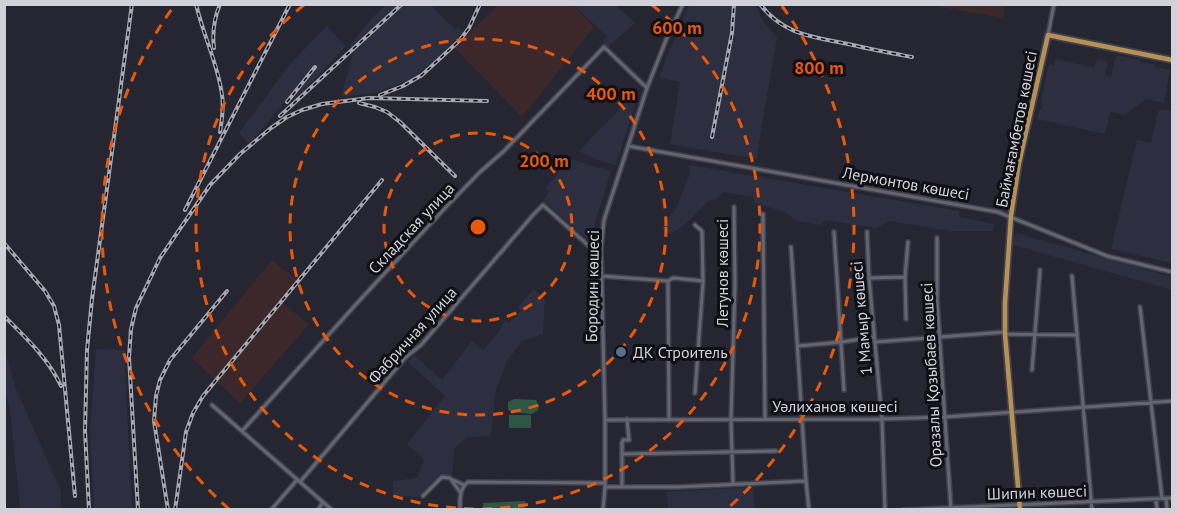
<svg xmlns="http://www.w3.org/2000/svg" width="1177" height="514" viewBox="0 0 1177 514" font-family="'PT Sans',sans-serif">
	<style>
		.commercial { fill: #3c282b }
		.built { fill: #2d2e40 }
		.green { fill: #2f5645 }
		.lines { fill: none; stroke-linecap: round; stroke-linejoin: round }
		.minor-casing { stroke: #40414b; stroke-width: 6 }
		.major-casing { stroke: #40414b; stroke-width: 8 }
		.minor { stroke: #646573; stroke-width: 3 }
		.major { stroke: #b69157; stroke-width: 4.5 }
		.rail-casing { stroke: #a6a7b0; stroke-width: 4 }
		.rail { stroke: #0f0f15; stroke-width: 1.5; stroke-dasharray: 4.5; stroke-linecap: butt }
		.ring { fill: none; stroke: #e8590c; stroke-width: 3; stroke-dasharray: 10 8 }
		.service-dot { fill: #5c6f8a; stroke: #0f0f15; stroke-width: 2 }
		.labels { text-anchor: middle; stroke-width: 6; stroke-linejoin: round; paint-order: stroke }
		.street-label { font-size: 16px; fill: #d0d1d9; stroke: #0f0f15 }
		.poi-label { font-size: 16px; fill: #d0d1d9; stroke: #0f0f15; text-anchor: start }
		.centre { fill: #e8590c; stroke: #0f0f15; stroke-width: 3 }
		.ring-label { font-size: 18px; text-anchor: middle; font-weight: bold; fill: #e8590c; stroke: #0f0f15; stroke-width: 6; stroke-linejoin: round; paint-order: stroke }
	</style>
	<rect width="100%" height="100%" fill="#252632"/>
	<path class="commercial" d="M499 5H573L594 27 522 117 454 47Z
		M929 5H1005L1003 18Z
		M272 260 298 281 281 302 309 324 240 403 192 358Z"/>
	<path class="built" d="M387 4 431 5 455 30 458 27 463 32 436 59 410 80 375 93 341 97 354 51 350 45 374 16Z
		M574 5H615L635 23 608 47 602 42 607 37Z
		M689 5H756L761 18 777 38 756 159 670 144 680 82 659 78 668 54Z
		M327 26 346 46 310 84 293 100 289 97 249 144 239 133 290 64Z
		M1116 55 1140 60V62L1155 64V67L1170 70 1164 103 1146 99 1124 115 1110 112 1105 134 1037 119 1039 111 1042 109 1043 104 1041 101 1049 64 1054 65 1055 59 1094 68 1097 59 1108 61 1105 76 1111 78Z
		M632 96 637 98 616 165H615L595 159 579 151Z
		M1161 109 1172 111V263L1111 249 1137 140 1151 143 1158 112Z
		M570 159 611 171 589 241 543 200 549 192 545 188Z
		M690 165 959 211V217L994 224 993 231H952L889 221 876 228 825 220 820 225 797 221 785 212 755 203 753 197 723 192 718 198 710 200 683 226 671 234 661 230 665 221 676 209 691 171 689 169Z
		M1016 233 1172 277V290L1013 245Z
		M534 289 545 300 543 334 522 341 507 361 496 389 491 436 467 437 455 448 452 476 439 477 418 497 393 496V481L417 478 424 460 407 444 445 396 408 362 414 355 442 380 472 341 483 350 499 332 505 320 509 323 521 310 518 307Z
		M96 349 124 350 132 509H94L90 431Z
		M5 354 7 358 16 389 61 491V509H20L10 410 5 393Z
		M753 487 755 509H668L667 492Z"/>
	<path class="green" d="M514 399 536 400 539 406 538 410 532 414 511 412 508 410V402Z
		M509 415H531V428H509Z
		M525 501V509H483V503Z"/>
	<g class="lines">
		<g class="minor-casing">
			<path id="minor" d="M1048 35 1054 4
				M628 146 998 212 1107 256 1172 272
				M763 214 765 419
				M695 225 702 231 703 282 695 393
				M834 232 844 390
				M867 232 869 278 882 419 885 510
				M937 238V299L951 510
				M791 247 806 481 809 510
				M602 276 668 281 673 278 703 281
				M1072 276 1092 510
				M869 278 905 277
				M668 281 669 419
				M1140 307 1162 498
				M906 319 905 277 908 242
				M1005 334 1077 335
				M875 342 1005 332
				M798 346 842 342 874 337
				M1032 370 1040 270
				M212 405 332 510
				M605 420 882 419 945 417 1172 401
				M242 431 359 301 446 207 480 172 504 151 604 47 647 88
				M622 454 776 451
				M451 479 464 485
				M300 482 406 357 421 345 533 215 543 205 590 247 601 249
				M733 484 731 419 735 284 734 207
				M622 486V443L623 440H629L627 419
				M605 487H677L806 481
				M423 496 442 477 450 478 460 492
				M1166 498 1167 510
				M1156 499 1157 510
				M271 510 297 480
				M318 510 323 502
				M460 510C460 500 459 489 468 482L605 483
				M603 510 605 487V420L601 249 604 220 647 88 666 40 683 4
				M903 510 1172 498"/>
		</g>
		<g class="major-casing">
			<path id="major" d="M1020 510 1005 334V303L1011 216 1019 163 1048 35 1172 60"/>
		</g>
		<use href="#minor" class="minor"/>
		<use href="#major" class="major"/>
		<g class="rail-casing">
			<path id="rail" d="M196 4C203 35 218 64 222 95 224 107 222 120 220 132
				M760 4C783 35 814 37 848 44 869 49 891 53 912 57
				M214 48C212 33 214 19 220 4
				M380 95 403 86 422 75 460 40 469 28 480 4
				M287 102 315 67
				M359 103 375 107 387 112 400 122 455 176
				M280 116 402 4
				M712 137 732 33 734 4
				M185 210 290 4
				M4 243 45 291 54 306 59 325 75 496
				M4 316C26 338 48 358 61 386
				M89 510 85 431 87 350 92 299 132 4
				M138 510 129 357 131 329 136 308 160 258 210 185 240 154 271 128 287 117 302 110 322 104 369 98 487 101
				M168 510 154 421 156 396 160 380 170 360 227 291
				M175 510 186 432 193 413 203 396 382 180"/>
		</g>
		<use href="#rail" class="rail"/>
	</g>
	<g class="ring">
		<circle cx="478" cy="227" r="94"/>
		<circle cx="478" cy="227" r="188"/>
		<path d="M652 5A282 282 0 1 1 304 5"/>
		<path d="M229 509A376 376 0 0 1 174 6M782 6A376 376 0 0 1 727 509"/>
	</g>
	<circle class="service-dot" cx="621" cy="352" r="6"/>
	<g class="labels">
		<g class="street-label">
			<text transform="translate(1016 129) rotate(-79)" y="6">Баймағамбетов көшесі</text>
			<text transform="translate(906 183) rotate(10)" y="6">Лермонтов көшесі</text>
			<text transform="translate(411 228) rotate(-47)" y="6">Складская улица</text>
			<text transform="translate(722 273) rotate(-90)" y="6">Летунов көшесі</text>
			<text transform="translate(592 286) rotate(-89)" y="6">Бородин көшесі</text>
			<text transform="translate(861 318) rotate(-95)" y="6">1 Мамыр көшесі</text>
			<text transform="translate(412 335) rotate(-48)" y="6">Фабричная улица</text>
			<text transform="translate(931 375) rotate(-93)" y="6">Оразалы Қозыбаев көшесі</text>
			<text x="835" y="412">Уәлиханов көшесі</text>
			<text transform="translate(1037 492) rotate(-2)" y="6">Шипин көшесі</text>
		</g>
		<g class="poi-label">
			<text x="633" y="358">ДК Строитель</text>
		</g>
	</g>
	<circle cx="478" cy="227" r="9" class="centre"/>
	<g class="ring-label">
		<text x="677" y="34">600 m</text>
		<text x="819" y="74">800 m</text>
		<text x="611" y="100">400 m</text>
		<text x="544" y="167">200 m</text>
	</g>
	<rect width="1177" height="514" fill="none" stroke="#d0d1d9" stroke-width="12"/>
</svg>
